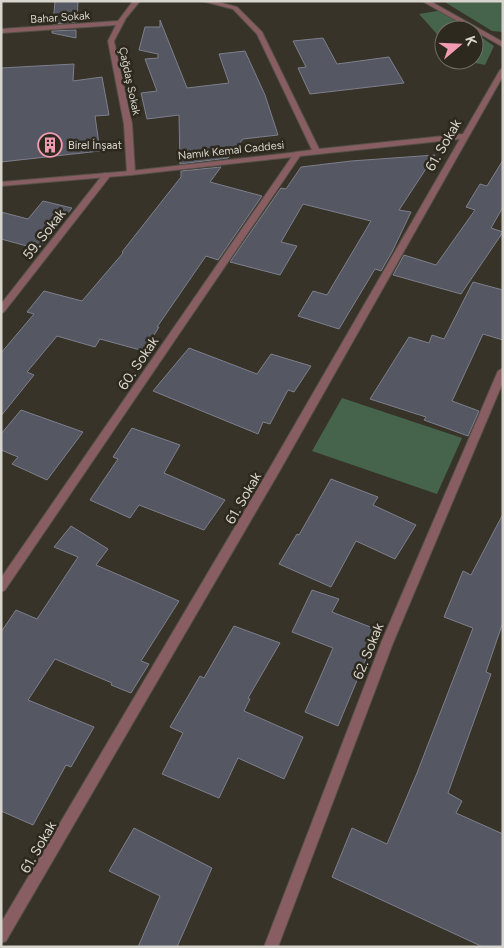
<svg xmlns="http://www.w3.org/2000/svg" width="504" height="948" viewBox="0 0 504 948" font-family="Figtree,sans-serif">
	<style>
		.green { fill: #46644c }
		.building { fill: #555763; stroke: #7d7f8c }
		.lines { fill: none; stroke-linecap: round; stroke-linejoin: round }
		.minor-casing { stroke: #545046; stroke-width: 2 }
		.tertiary-casing { stroke: #545046; stroke-width: 2 }
		.minor { fill: #885e63; fill-rule: evenodd }
		.tertiary { fill: #885e63; fill-rule: evenodd }
		.labels { text-anchor: middle; stroke-width: 5; stroke-linejoin: round; paint-order: stroke }
		.far-street-label { font-size: 11px; fill: #d7d5ce; stroke: #2d291e }
		.far-poi-label { font-size: 11px; fill: #d7d5ce; stroke: #2d291e; text-anchor: start }
		.street-label { font-size: 14px; fill: #d7d5ce; stroke: #2d291e }
	</style>
	<rect width="100%" height="100%" fill="#373328"/>
	<path class="green" d="M443 1H503V32L492 31Z
		M443 10 471 30H444V42L419 14Z
		M474 32 494 46 485 65 461 60H474Z
		M342 398 462 438 437 494 312 451Z"/>
	<path class="building" d="M55 1H78L77 22 53 24Z
		M160 20 187 88 229 83 219 54 245 51 265 95 278 135 243 139 228 158 180 164 179 115 147 119 141 93 157 91 145 59 158 58V54L139 50 145 27H160Z
		M76 30V38L52 33V31Z
		M323 38 337 64 389 57 404 83 310 94 298 68 306 67 293 41Z
		M74 64 73 81 102 77 109 115 95 116 100 151 1 162V68Z
		M435 155 399 210 411 212 392 252 381 271 375 269 339 329 298 316 313 291 327 295 371 221 303 204 281 242 297 246 280 275 230 262 281 188 286 189 301 167 351 161Z
		M503 160V207L491 228 503 232 461 294 393 275 404 255 436 265 475 210 466 207 480 184 487 186Z
		M221 167 210 182 262 196 218 260 206 256 157 327H159L144 351 100 339 95 347 57 336 27 372 34 375 1 416V353L34 314 27 312 44 291 82 301 123 253 122 252 181 177V171Z
		M43 201 72 208 38 249 1 239V212L28 219Z
		M473 282 503 290V340L483 334 452 401 479 411 468 436 424 420 426 417 370 399 409 337 429 343 432 335 444 339Z
		M189 348 257 374 271 354 311 366 294 392 288 390 270 424 263 422 258 434 153 391Z
		M21 410 83 432 47 480 12 464 18 457 1 450V434Z
		M132 428 180 445 164 473 225 500 204 530 139 505 130 518 90 500 118 459 113 457Z
		M331 479 378 497 373 505 416 525 395 559 356 541 331 587 279 564 297 534 299 535Z
		M503 514V622L486 672 491 674 448 793 462 801 456 813 503 834V947H483L332 877 352 828 387 844 417 773 473 628 444 617 463 571 471 575Z
		M71 526 108 549 96 565 179 601 141 661 149 664 131 693 111 685 112 683 55 659 28 700 94 727 71 767 66 765 33 825 1 811V632L16 610 37 619 78 557 54 547Z
		M312 590 339 599 332 612 378 630 338 726 305 712 333 648 292 632Z
		M234 626 280 643 248 698 250 699 244 711 303 737 284 779 238 758 219 798 162 774 183 733 170 727 200 676 204 678Z
		M134 828 212 868 177 947H138L160 896 109 871Z"/>
	<g class="lines">
		<g class="minor-casing">
			<path id="minor" d="M133 1H140L126 18 114 41 132 124 135 173 131 175 127 173 124 124 108 41 116 25 1 33V29L118 21Z
				M202 1H214L237 7 262 32 319 149 463 134 500 70 503 68V76L279 472 6 941 1 943V923L271 466 460 139 300 156 5 590 1 592V578L295 152 312 150 257 34 233 9Z
				M104 173H107L111 175 4 312 1 313V304Z
				M503 368V382L393 643 278 947H264L381 643 498 371Z"/>
		</g>
		<g class="tertiary-casing">
			<path id="tertiary" d="M422 1H430L503 42V47Z
				M298 152H301V156L131 175 1 186V182L131 171Z"/>
		</g>
		<use href="#minor" class="minor"/>
		<use href="#tertiary" class="tertiary"/>
	</g>
	<defs>
		<g id="building-ring" transform="scale(1.25)"><circle r="9.5" fill="#2d291e" stroke="#f19ab1" stroke-width="1.5"/><path d="M-4-6H4V6H1V3H-1V6H-4ZM-2.5-4.3h1.7v1.8h-1.7ZM.8-4.3h1.7v1.8H.8ZM-2.5-1h1.7V.8h-1.7ZM.8-1h1.7V.8H.8Z" fill="#f19ab1"/></g>
	</defs>
	<g fill-rule="evenodd">
		<use href="#building-ring" x="50" y="145"/>
	</g>
	<g class="labels">
		<g class="far-street-label">
			<text transform="translate(60 17) rotate(-4)" y="4">Bahar Sokak</text>
			<text transform="translate(130 81) rotate(78)" y="4">Çağdaş Sokak</text>
			<text transform="translate(231 150) rotate(-6)" y="4">Namık Kemal Caddesi</text>
		</g>
		<g class="far-poi-label">
			<text x="68" y="149">Birel İnşaat</text>
		</g>
		<g class="street-label">
			<text transform="translate(443 145) rotate(-60)" y="5">61. Sokak</text>
			<text transform="translate(44 234) rotate(-52)" y="5">59. Sokak</text>
			<text transform="translate(138 363) rotate(-56)" y="5">60. Sokak</text>
			<text transform="translate(243 498) rotate(-60)" y="5">61. Sokak</text>
			<text transform="translate(368 651) rotate(-68)" y="5">62. Sokak</text>
			<text transform="translate(38 847) rotate(-60)" y="5">61. Sokak</text>
		</g>
	</g>
	<rect width="504" height="948" fill="none" stroke="#d7d5ce" stroke-width="5"/>
	<g transform="translate(459 45) rotate(71)"><circle r="24" fill="#2d291e" stroke="#716e64"/>
	<path d="M0-4L9 19L0 12L-9 19Z" fill="#f19ab1"/>
	<text y="-8" font-size="14" font-weight="bold" text-anchor="middle" fill="#d7d5ce">K</text>
	</g>
</svg>
